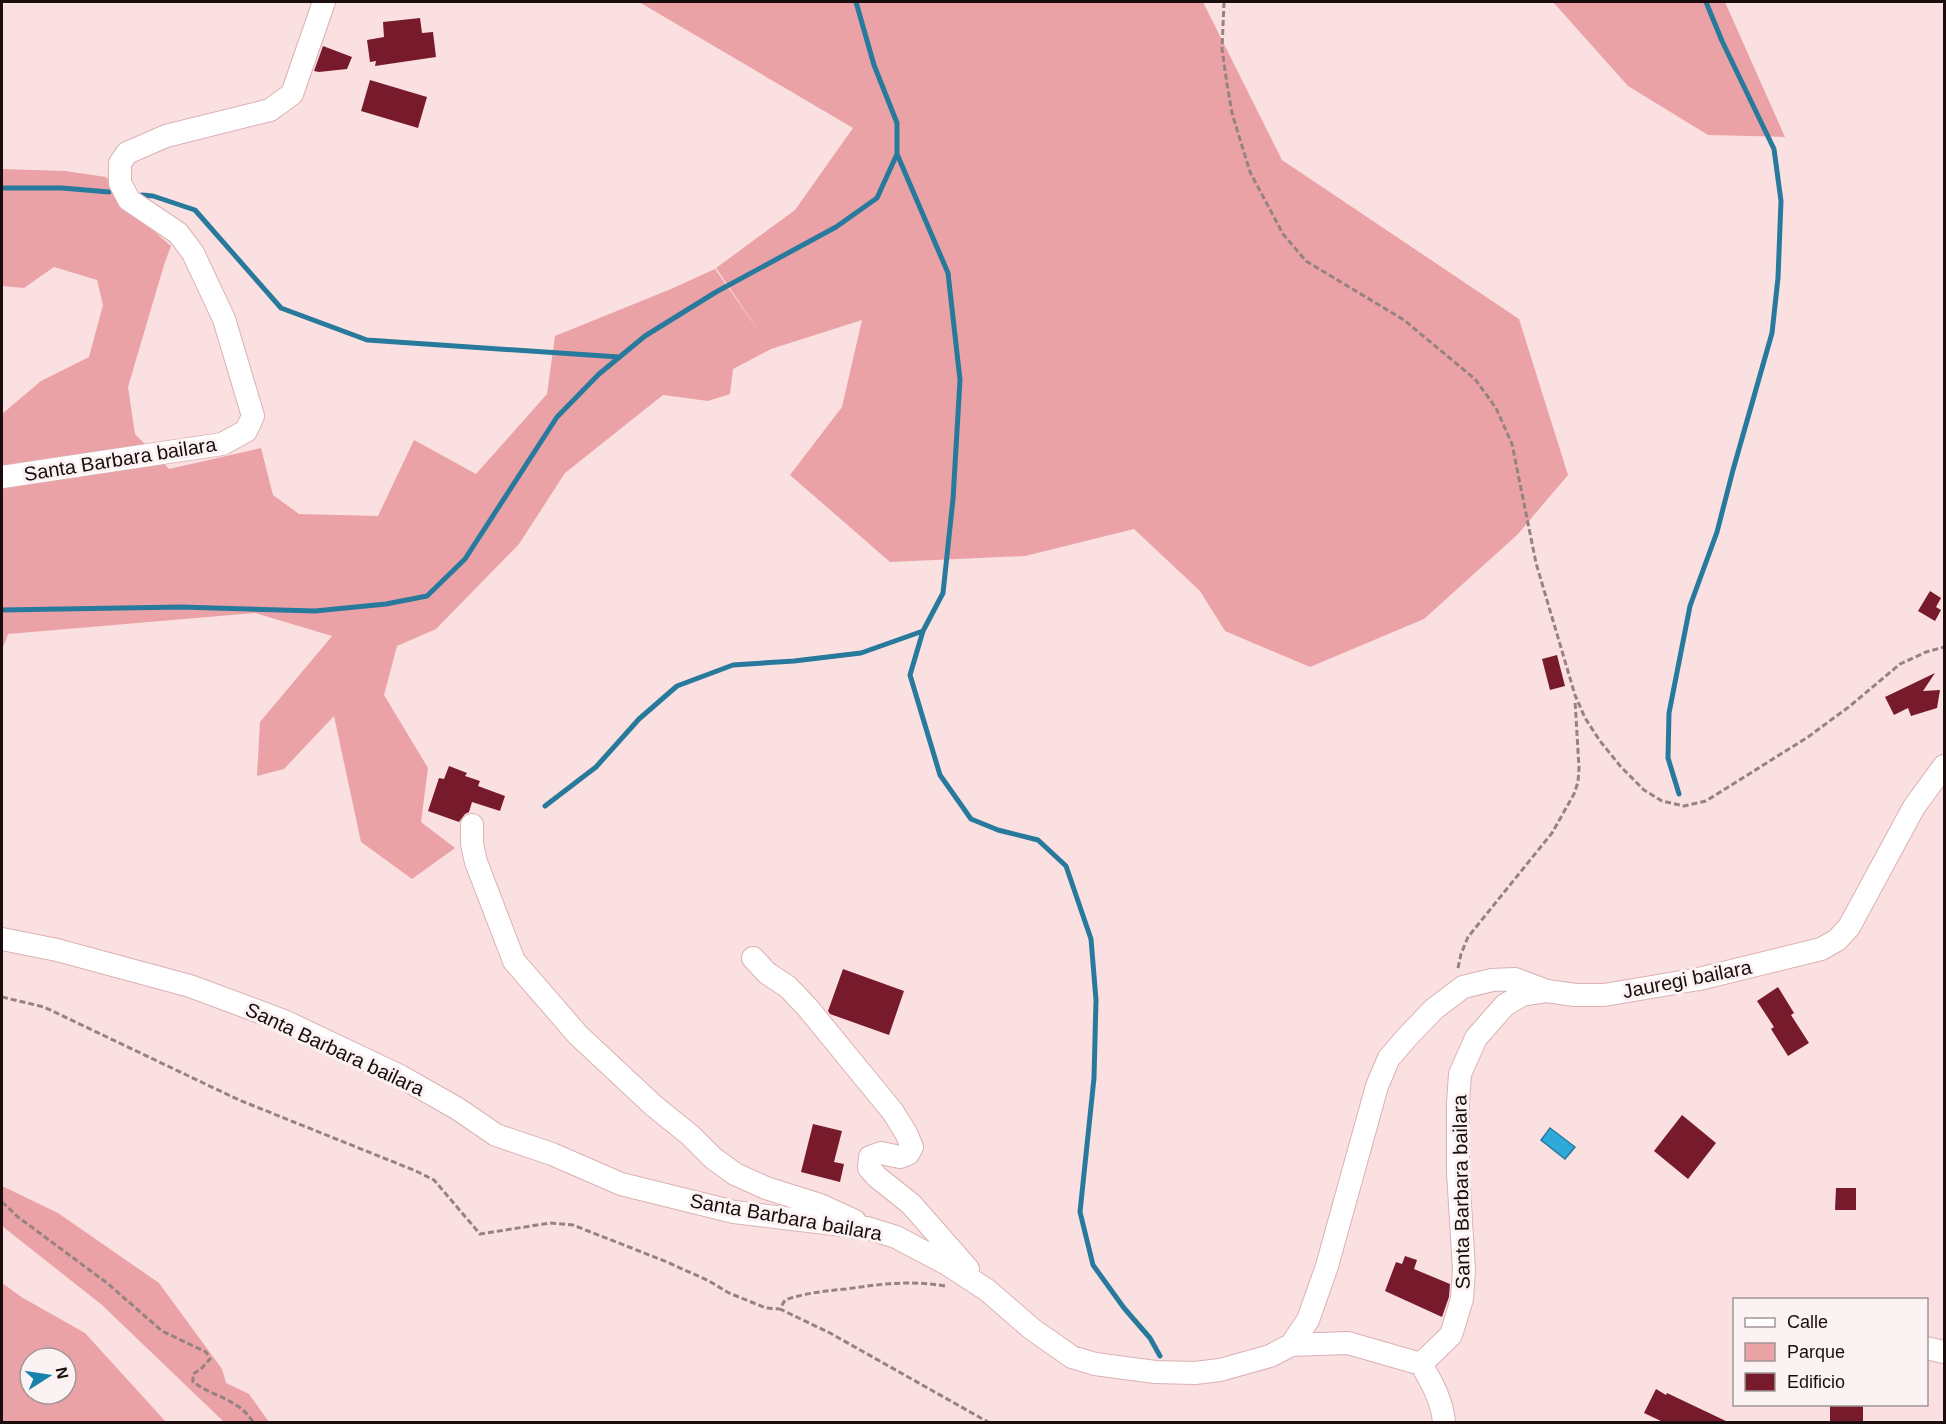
<svg xmlns="http://www.w3.org/2000/svg" width="1946" height="1424" viewBox="0 0 1946 1424" font-family="Helvetica,sans-serif">
	<style>
		.green { fill: #eba2a7; fill-rule: evenodd }
		.water { fill: #2ea9da; stroke: #287a9d; stroke-width: 1.5 }
		.lines { fill: none; stroke-linecap: round; stroke-linejoin: round }
		.stream { stroke: #287a9d; stroke-width: 5 }
		.building { fill: #771b2c }
		.minor-casing { stroke: #dbb1b3; stroke-width: 24 }
		.path { stroke: #978283; stroke-width: 3; stroke-dasharray: 6 3; stroke-linecap: butt }
		.minor { stroke: #fff; stroke-width: 22 }
		.labels { text-anchor: middle; stroke-width: 6; stroke-linejoin: round; paint-order: stroke }
		.street-label { font-size: 20px; fill: #1b0d0e; stroke: #fbf2f3 }
	</style>
	<rect width="100%" height="100%" fill="#fae0e1"/>
	<path class="green" d="M639 2H1203L1282 160 1519 319 1568 475 1517 535 1424 619 1310 667 1225 631 1200 591 1134 529 1025 556 890 562 790 475 842 407 862 320 771 349 733 369 730 394 708 401 663 395 565 473 519 544 436 629 397 646 384 695 428 768 421 822 455 848 412 879 361 842 334 716 284 769 257 776 260 722 332 636 255 613 8 634 2 650V414L41 381 89 357 103 305 97 280 54 267 24 288 2 286V169L65 171 106 177 142 221 171 246 164 265 128 387 135 434 169 469 261 448 273 495 299 514 378 516 414 440 476 474 547 394 555 336 671 289 715 269 763 337 716 268 795 210 853 128Z
		M1553 2H1725L1785 137 1708 135 1628 86Z
		M2 1186 58 1213 159 1283 222 1369 226 1383 249 1394 269 1422H224L102 1305 2 1226Z
		M2 1283 23 1298 85 1333 166 1422H2ZM30 1358H66V1394H30Z"/>
	<path class="water" d="M1550 1128 1575 1147 1565 1159 1541 1140Z"/>
	<g class="lines">
		<path class="stream" d="M2 188H62L109 192
			M142 195 153 196 195 210 281 308 367 340 619 357
			M2 610 181 607 315 611 386 604 427 596 465 559 557 417 599 374 645 336 716 292 836 227 877 198 897 154V123L874 65 856 2
			M923 631 910 675 940 775 971 819 998 830 1038 840 1066 866 1091 939 1096 1000 1094 1078 1080 1212 1093 1265 1124 1308 1150 1338 1160 1356
			M1679 794 1668 758 1669 713 1690 606 1717 532 1733 470 1772 333 1778 278 1781 201 1774 149 1722 41 1706 2
			M545 806 596 767 639 719 677 686 733 665 794 661 861 653 923 631 943 593 953 499 960 380 948 273 897 154"/>
	</g>
	<path class="building" d="M420 18 422 33 433 32 436 57 375 66 376 61 370 62 367 40 384 37 383 22Z
		M323 46 352 57 347 69 319 72 314 71Z
		M370 80 427 97 418 128 361 111Z
		M1930 591 1941 598 1936 607 1941 610 1935 621 1918 611Z
		M1557 655 1565 686 1550 690 1542 659Z
		M1935 673 1923 691 1940 690 1937 708 1911 716 1908 708 1894 715 1885 697Z
		M449 766 467 773 465 776 480 781 478 786 505 796 500 811 472 802 469 812 465 814 459 822 428 811 439 778 444 779Z
		M843 969 904 991 889 1035 830 1014 828 1011Z
		M1778 987 1794 1013 1791 1015 1809 1043 1788 1056 1771 1029 1774 1027 1757 1001Z
		M1682 1115 1716 1143 1688 1179 1654 1151Z
		M813 1124 842 1131 834 1162 844 1164 840 1182 801 1172Z
		M1836 1188H1856V1210H1835Z
		M1405 1256 1417 1260 1414 1269 1450 1284 1449 1297 1442 1317 1385 1291 1396 1262 1402 1264Z
		M1656 1389 1666 1395 1667 1393 1728 1422H1663L1644 1413Z
		M1830 1404H1863V1422H1830Z"/>
	<g class="lines">
		<g class="minor-casing">
			<path id="minor" d="M2 477 222 444 246 431 253 416 224 319 193 253 178 233 129 200 120 183V163L127 153 166 136 270 110 292 94 324 2
				M472 825V844L476 862 514 961 578 1035 654 1106 690 1135 713 1158 735 1174 766 1188 820 1205 855 1221
				M2 939 57 950 190 986 284 1021 400 1076 458 1109 496 1135 552 1154 621 1184 734 1212 867 1228 896 1237 947 1264 987 1290 1032 1329 1072 1357 1095 1364 1155 1372 1195 1373 1220 1370 1270 1356 1291 1345 1308 1320 1327 1266 1377 1086 1389 1058 1408 1036 1434 1009 1463 987 1492 980 1515 979 1547 991 1575 995H1604L1699 979 1821 949 1837 940 1849 927 1914 807 1944 766
				M753 958 767 973 788 987 807 1007 893 1112 906 1133 912 1147 908 1154 900 1157 881 1153 870 1157 869 1168 877 1177 911 1204 968 1269
				M1291 1345 1348 1343 1421 1364 1451 1335 1462 1299 1464 1270 1458 1172V1103L1460 1074 1476 1038 1505 1005 1522 995 1547 991
				M1926 1348 1944 1352
				M1421 1364C1432 1383 1442 1400 1444 1422"/>
		</g>
		<path class="path" d="M1224 2 1222 49 1227 84 1232 113 1250 172 1283 234 1306 261 1404 320 1475 379 1496 408 1512 444 1536 563 1575 695 1585 718 1600 741 1621 767 1644 790 1662 801 1684 806 1706 801 1808 737 1850 706 1900 664 1926 652 1944 647
			M1458 968 1461 954 1468 937 1552 833 1574 794 1578 782 1579 768 1575 700
			M2 997 44 1007 239 1100 416 1171 434 1180 480 1234 550 1223 573 1225 667 1262 709 1281 729 1293 766 1308 780 1309
			M2 1202 18 1217 107 1283 162 1331 206 1352 210 1359 201 1369 193 1374V1382C213 1397 239 1399 253 1422
			M945 1286C911 1280 880 1284 846 1289 825 1291 805 1293 785 1300L780 1309 830 1333 988 1422"/>
		<use href="#minor" class="minor"/>
	</g>
	<g class="labels">
		<g class="street-label">
			<text transform="translate(120 459) rotate(-9)" y="7">Santa Barbara bailara</text>
			<text transform="translate(1687 979) rotate(-11)" y="7">Jauregi bailara</text>
			<text transform="translate(335 1049) rotate(25)" y="7">Santa Barbara bailara</text>
			<text transform="translate(1461 1192) rotate(-91)" y="7">Santa Barbara bailara</text>
			<text transform="translate(786 1217) rotate(10)" y="7">Santa Barbara bailara</text>
		</g>
	</g>
	<rect width="1946" height="1424" fill="none" stroke="#1b0d0e" stroke-width="6"/>
	<rect x="1733" y="1298" width="195" height="108" fill="#fbf2f3" stroke="#a19697" stroke-width="1.5"/>
	<rect x="1745" y="1318" width="30" height="9" fill="#ffffff" stroke="#a19697" stroke-width="1.5"/>
	<text x="1787" y="1328" font-size="18" fill="#1b0d0e">Calle</text>
	<rect x="1745" y="1343" width="30" height="18" fill="#eba2a7" stroke="#a19697" stroke-width="1.5"/>
	<text x="1787" y="1358" font-size="18" fill="#1b0d0e">Parque</text>
	<rect x="1745" y="1373" width="30" height="18" fill="#771b2c" stroke="#a19697" stroke-width="1.5"/>
	<text x="1787" y="1388" font-size="18" fill="#1b0d0e">Edificio</text>
	<g transform="translate(48 1376) rotate(78)"><circle r="28" fill="#fbf2f3" stroke="#a19697" stroke-width="1.5"/>
	<path d="M0-4.5L10 22L0 15L-10 22Z" fill="#1782ab"/>
	<text y="-9" font-size="16" font-weight="bold" text-anchor="middle" fill="#1b0d0e">N</text>
	</g>
</svg>
